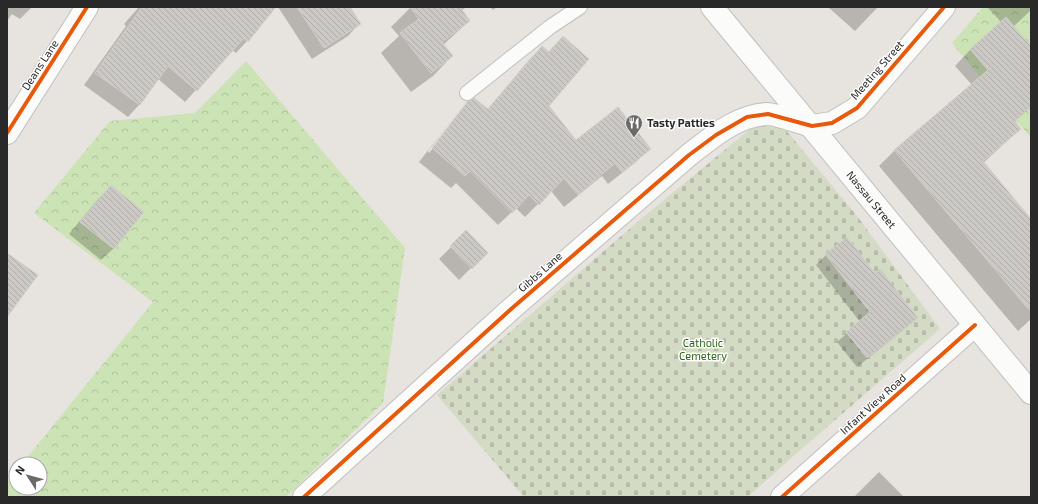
<svg xmlns="http://www.w3.org/2000/svg" width="1038" height="504" viewBox="0 0 1038 504" font-family="'Exo 2',sans-serif">
	<style>
		.forest { fill: url(#forest-crowns) }
		.cemetery { fill: url(#cemetery-stones) }
		.shadow { fill: #0003 }
		.building { fill: url(#building-back-hatch); stroke: #d2cfca }
		.lines { fill: none; stroke-linecap: round; stroke-linejoin: round }
		.service-casing { stroke: #c0bfc0; stroke-width: 16 }
		.minor-casing { stroke: #c0bfc0; stroke-width: 24 }
		.tertiary-casing { stroke: #c0bfc0; stroke-width: 24 }
		.secondary-casing { stroke: #c0bfc0; stroke-width: 24 }
		.service { stroke: #fbfbfa; stroke-width: 14 }
		.minor { stroke: #fbfbfa; stroke-width: 22 }
		.tertiary { stroke: #fbfbfa; stroke-width: 22 }
		.secondary { stroke: #fbfbfa; stroke-width: 22 }
		.cycleway-casing { stroke: #fff; stroke-width: 6 }
		.cycleway { stroke: #e8590c; stroke-width: 4 }
		.labels { text-anchor: middle; stroke-width: 3; stroke-linejoin: round; paint-order: stroke }
		.street-label { font-size: 11px; fill: #292929; stroke: #fff }
		.poi-label { font-size: 11px; font-weight: bold; fill: #292929; stroke: #fff; text-anchor: start }
		.park-label { font-size: 11px; fill: #2e6619; stroke: #fff }
	</style>
	<defs>
		<pattern id="forest-crowns" width="20" height="18" patternUnits="userSpaceOnUse"><rect width="20" height="18" fill="#cce3b6"/><path d="M2 6a3 3 0 1 1 6 0M12 15a3 3 0 1 1 6 0" fill="none" stroke="#afc39c"/></pattern>
		<pattern id="cemetery-stones" width="16" height="16" patternUnits="userSpaceOnUse"><rect width="16" height="16" fill="#d4dbc5"/><path d="M2 7V4a2 2 0 0 1 4 0v3zM10 15v-3a2 2 0 0 1 4 0v3z" fill="#b6bca9"/></pattern>
		<pattern id="building-back-hatch" width="6" height="6" patternUnits="userSpaceOnUse"><rect width="6" height="6" fill="#ccc9c5"/><path d="M-1 5l2 2M0 0l6 6M5-1l2 2" fill="none" stroke="#afada9"/></pattern>
	</defs>
	<rect width="100%" height="100%" fill="#e7e3de"/>
	<path class="forest" d="M983 7H1031V138L952 43Z
		M246 61 405 248 383 403 286 497H7V483L16 472V488H40V464H22L153 302 34 213 110 121 195 113Z"/>
	<path class="cemetery" d="M755 125 785 129 857 216 940 329 789 460 748 497H524L437 395 641 219Z"/>
	<path class="shadow" d="M7 7H32L20 19 12 14 7 21Z
		M139 7H263L247 41 236 53 232 50 185 102 158 79 139 105 128 117 84 85 126 26 124 24Z
		M278 7H348L359 24 348 36 312 59Z
		M411 7H466L461 11 469 21 443 45 452 56 433 76 411 92 381 53 399 36 391 27Z
		M490 7H497L493 10Z
		M828 7H878L855 31Z
		M987 7H1031V10L1013 27 1031 47V107L1014 122 1020 129 1004 144 983 163 1031 220V319L1018 331 879 166 895 150 972 85 955 66 970 50 1002 23Z
		M563 38 548 106 576 141 649 149 636 162 608 184 602 176 564 207 551 191 525 217 516 208 498 225 456 183 451 188 419 162 457 113 428 151 429 153 461 112H459L468 102 487 110 529 60 542 47 548 52Z
		M111 186 143 212 113 249 101 260 69 234 99 198Z
		M466 232 486 253 459 280 439 259Z
		M847 239 875 274 917 318 907 327 857 367 837 342 860 322 816 265 826 255Z
		M879 472 904 497H854Z"/>
	<path class="building" d="M142 7H276L248 42 244 38 197 91 168 66 140 105 95 73Z
		M297 7H350L361 24 324 48Z
		M410 7H460L470 21 442 42 453 56 431 73 400 33 419 19Z
		M1006 17 1031 46V106L1015 121 1021 129 983 161 1031 219V312L894 150 988 70 970 49Z
		M563 36 589 59 549 106 576 140 618 107 651 149 622 172 615 163 578 195 564 178 539 205 529 195 512 213 470 171 465 176 432 148 468 101 474 98 488 109 542 46 549 52Z
		M111 185 144 212 114 249 80 222Z
		M466 230 488 253 472 269 450 246Z
		M847 237 875 273 880 269 918 318 867 358 846 332 870 312 825 254Z
		M7 253 38 275 7 317Z"/>
	<g class="lines">
		<g class="service-casing">
			<path id="service" d="M467 93 550 27 580 7"/>
		</g>
		<g class="minor-casing">
			<path id="minor" d="M7 133 87 7
				M304 497 510 310 689 155C711 138 737 115 767 114 776 114 801 123 812 126
				M782 497 975 325"/>
		</g>
		<g class="tertiary-casing">
			<path id="tertiary" d="M812 126 832 123 857 108 944 7"/>
		</g>
		<g class="secondary-casing">
			<g id="secondary">
				<path id="s1" d="M712 7 1031 393"/>
			</g>
		</g>
		<use href="#service" class="service"/>
		<use href="#minor" class="minor"/>
		<use href="#tertiary" class="tertiary"/>
		<use href="#secondary" class="secondary"/>
		<g class="cycleway-casing">
			<path id="cycleway" d="M7 133 87 7
				M304 497 510 310 689 155 716 135 747 117 768 114 812 126 832 123 857 108 944 7
				M782 497 975 325"/>
		</g>
		<use href="#cycleway" class="cycleway"/>
	</g>
	<defs>
		<g id="restaurant-pin" transform="scale(0.9)"><path d="M0 17L-7.5 6A9.5 9.5 0 1 1 7.5 6Z" fill="#6c6a68" stroke="#fff"/><path d="M-5-6h1v4h1v-4h1v4h1v-4h1v5L-1.5 .5V6h-2V.5L-5-1ZM5-6V6H3V1.5H1.5Q1.5-4 5-6Z" fill="#fff"/></g>
	</defs>
	<g fill-rule="evenodd">
		<use href="#restaurant-pin" x="634" y="123"/>
	</g>
	<g class="labels">
		<g class="street-label">
			<text transform="translate(40 65) rotate(-57)" y="4">Deans Lane</text>
			<text transform="translate(877 70) rotate(-49)" y="4">Meeting Street</text>
			<text dy="4" stroke="none"><textPath href="#s1" startOffset="250">Nassau Street</textPath></text>
			<text transform="translate(540 272) rotate(-41)" y="4">Gibbs Lane</text>
			<text transform="translate(873 404) rotate(-42)" y="4">Infant View Road</text>
		</g>
		<g class="poi-label">
			<text x="647" y="127">Tasty Patties</text>
		</g>
		<g class="park-label">
			<text x="703" y="347">Catholic<tspan x="703" dy="13">Cemetery</tspan></text>
		</g>
	</g>
	<rect width="1038" height="504" fill="none" stroke="#292929" stroke-width="16"/>
	<g transform="translate(28 476) rotate(306)"><circle r="19" fill="#ffffff" stroke="#a9a9a9"/>
	<path d="M0-3L7 15L0 10L-7 15Z" fill="#6c6a68"/>
	<text y="-6" font-size="11" font-weight="bold" text-anchor="middle" fill="#292929">N</text>
	</g>
</svg>
